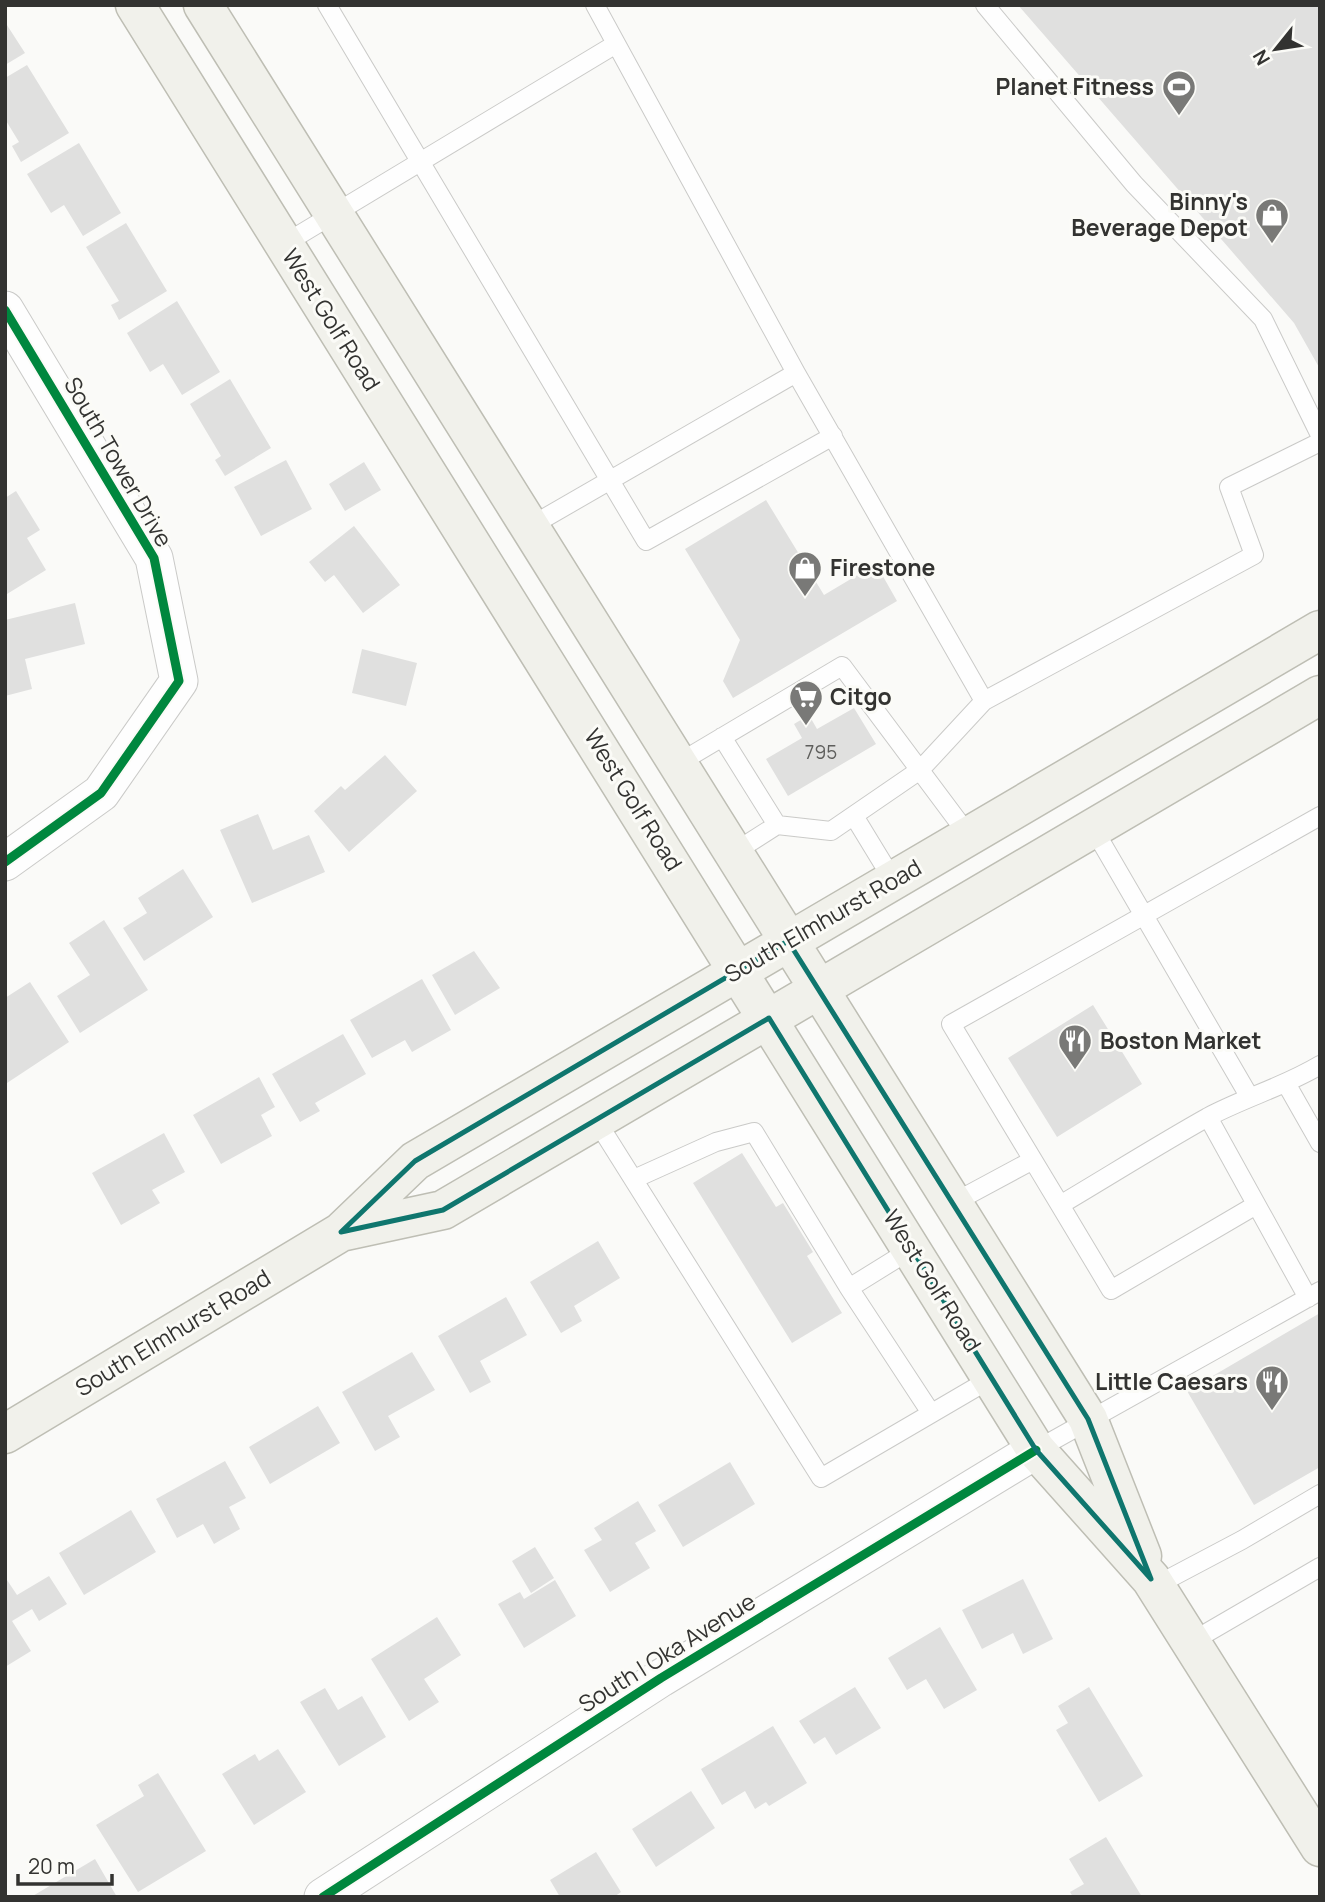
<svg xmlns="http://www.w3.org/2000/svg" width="1325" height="1902" viewBox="0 0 1325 1902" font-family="Manrope,sans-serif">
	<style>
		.building { fill: #e0e0df }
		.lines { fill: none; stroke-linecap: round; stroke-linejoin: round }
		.service-casing { stroke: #cacac8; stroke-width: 20 }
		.minor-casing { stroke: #cacac8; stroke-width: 39 }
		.primary-casing { stroke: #bebeb4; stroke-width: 41 }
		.service { stroke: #fefefe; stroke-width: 18 }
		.minor { stroke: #fefefe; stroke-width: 37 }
		.primary { stroke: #f1f1eb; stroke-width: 38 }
		.cycleway-casing { stroke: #fbfbf7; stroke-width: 13 }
		.cycleway { stroke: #00873e; stroke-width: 9 }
		.marked { fill: none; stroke: #0f766e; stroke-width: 5; stroke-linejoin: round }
		.labels { text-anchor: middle; stroke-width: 6; stroke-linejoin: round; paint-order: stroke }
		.number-label { font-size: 19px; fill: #5e5e5c }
		.poi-label { font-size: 23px; font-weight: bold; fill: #333331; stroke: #fbfbf7; text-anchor: end }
		.street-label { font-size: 23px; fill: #333331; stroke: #fbfbf7 }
	</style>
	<rect width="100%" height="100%" fill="#fafaf8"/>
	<path class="building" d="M1018 5H1320V369L1294 323Z
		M5 22 25 53 5 65Z
		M27 65 69 133 21 162 12 146 19 142 5 119V78Z
		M79 143 121 213 83 236 64 205 51 213 27 174Z
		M126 223 167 291 119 320 111 305 119 301 86 247Z
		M177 301 220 372 182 395 163 364 150 372 127 333Z
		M230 379 271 448 225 476 215 460 221 456 190 404Z
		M286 460 312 509 261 536 234 487Z
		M364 462 381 490 345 511 329 484Z
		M16 491 40 530 27 538 46 570 7 594 5 498Z
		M766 500 824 595 876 564 897 601 733 698 723 681 740 640 685 549Z
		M354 526 400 585 363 613 334 575 325 582 309 562Z
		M75 603 85 644 25 659 32 689 5 696V620Z
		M362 649 417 663 406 706 352 693Z
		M854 708 876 744 788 796 766 759 802 738 794 724 809 715 817 729Z
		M385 755 417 791 349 852 314 811 341 786 345 790Z
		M258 814 273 850 309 835 325 872 252 903 220 830Z
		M183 869 213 917 144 961 123 928 147 913 138 898Z
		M104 920 148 990 80 1033 57 996 90 975 69 943Z
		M474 951 500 988 455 1015 432 975Z
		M422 979 451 1030 412 1052 405 1040 372 1058 350 1020Z
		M30 982 69 1042 7 1083 5 998Z
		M1093 1005 1142 1084 1057 1137 1008 1058Z
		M343 1034 366 1074 315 1103 320 1111 300 1122 272 1074Z
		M259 1077 275 1107 261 1115 272 1136 221 1164 193 1115Z
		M164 1133 185 1172 152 1190 160 1203 121 1225 92 1173Z
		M742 1153 776 1207 783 1203 813 1252 807 1256 842 1313 792 1343 693 1183Z
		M598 1241 620 1278 574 1306 582 1321 561 1333 530 1282Z
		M506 1297 527 1335 480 1361 491 1382 470 1393 438 1336Z
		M1320 1313V1467L1254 1505 1187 1391Z
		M412 1352 435 1390 388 1416 400 1437 375 1451 342 1392Z
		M318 1406 340 1443 270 1484 249 1447Z
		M225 1461 246 1498 229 1507 240 1529 214 1544 203 1524 177 1538 156 1499Z
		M730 1462 755 1504 683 1547 658 1505Z
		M638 1501 656 1531 635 1543 650 1568 610 1592 584 1550 602 1540 594 1528Z
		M131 1510 156 1552 84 1595 59 1553Z
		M535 1547 554 1578 531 1593 512 1561Z
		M49 1576 67 1604 39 1621 32 1609 12 1621 31 1651 5 1667V1577L17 1595Z
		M1023 1579 1053 1639 1023 1654 1013 1633 982 1649 962 1610Z
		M555 1580 576 1616 524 1648 498 1604 520 1592 524 1599Z
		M437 1617 461 1655 424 1679 439 1702 409 1721 371 1659Z
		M940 1627 977 1690 944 1709 926 1679 907 1690 888 1658Z
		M855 1687 881 1728 836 1755 825 1737 814 1744 799 1721Z
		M1089 1687 1143 1776 1099 1802 1056 1730 1068 1723 1058 1706Z
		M325 1688 338 1710 362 1696 386 1737 339 1766 300 1702Z
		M773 1726 807 1783 769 1806 766 1802 755 1809 745 1791 722 1805 701 1769Z
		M278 1749 306 1792 254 1825 222 1774 255 1754 259 1761Z
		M158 1773 206 1851 138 1892 96 1825 144 1796 138 1785Z
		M691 1791 715 1828 656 1867 632 1829Z
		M1106 1837 1142 1897H1073L1070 1892 1084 1884 1069 1859Z
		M596 1852 621 1892 614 1897H560L550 1880Z
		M95 1859 117 1897H31Z"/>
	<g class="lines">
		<g class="service-casing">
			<path id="service" d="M327 5 646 541 833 436
				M595 5 796 373 984 701 1254 555 1229 487 1320 442
				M985 5 1134 184 1263 319 1320 435
				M284 244 616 44
				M529 527 796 373
				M722 737 777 825 733 853
				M677 764 842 666 969 836
				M854 816 893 880
				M777 825 831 831 920 770 984 701
				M1093 828 1249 1096
				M1287 1085 1320 1143
				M1208 1117 1308 1298
				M596 1120 821 1478 992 1378
				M634 1179 716 1142 754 1132 849 1288
				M953 1203 1033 1160
				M1060 1205 951 1024 1320 816
				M1256 1205 1111 1290 1060 1205C1109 1176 1158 1145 1208 1117 1246 1097 1283 1087 1320 1065
				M912 1249 849 1288 931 1413
				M1036 1450 1320 1291
				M1155 1586 1242 1540 1320 1494
				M1191 1642 1320 1567"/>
		</g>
		<g class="minor-casing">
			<path id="minor" d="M5 310 154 558 179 681 101 793 5 862
				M323 1897 661 1678 1036 1450"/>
		</g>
		<g class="primary-casing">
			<path id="primary" d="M135 5 1036 1450 1151 1579 1320 1847
				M203 5 1088 1419 1142 1556
				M341 1232 443 1210 1320 695
				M5 1434 341 1232 415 1161 1320 630"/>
		</g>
		<use href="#service" class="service"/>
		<use href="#minor" class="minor"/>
		<use href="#primary" class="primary"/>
		<g class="cycleway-casing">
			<path id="cycleway" d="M5 310 154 558 179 681 101 793 5 862
				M323 1897 661 1678 1036 1450"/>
		</g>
		<use href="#cycleway" class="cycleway"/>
	</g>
	<path class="marked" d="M788 941 1088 1419 1151 1579 1036 1450 769 1018 443 1210 341 1232 415 1161Z"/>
	<defs>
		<g id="stadium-pin" transform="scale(1.75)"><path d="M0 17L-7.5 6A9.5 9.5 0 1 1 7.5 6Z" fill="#797977" stroke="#fbfbf7"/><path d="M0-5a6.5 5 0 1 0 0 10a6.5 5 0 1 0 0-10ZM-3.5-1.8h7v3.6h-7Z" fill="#fff"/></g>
		<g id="shop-pin" transform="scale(1.75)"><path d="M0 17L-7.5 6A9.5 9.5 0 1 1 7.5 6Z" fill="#797977" stroke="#fbfbf7"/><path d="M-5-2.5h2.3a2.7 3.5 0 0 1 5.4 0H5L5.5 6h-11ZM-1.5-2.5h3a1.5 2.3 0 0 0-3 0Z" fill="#fff"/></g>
		<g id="supermarket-pin" transform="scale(1.75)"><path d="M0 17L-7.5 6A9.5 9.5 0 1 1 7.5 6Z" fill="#797977" stroke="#fbfbf7"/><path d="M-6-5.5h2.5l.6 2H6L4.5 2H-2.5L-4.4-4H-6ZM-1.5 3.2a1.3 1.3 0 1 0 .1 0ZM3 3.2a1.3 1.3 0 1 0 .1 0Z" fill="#fff"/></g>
		<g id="restaurant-pin" transform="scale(1.75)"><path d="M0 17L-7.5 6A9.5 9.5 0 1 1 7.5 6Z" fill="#797977" stroke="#fbfbf7"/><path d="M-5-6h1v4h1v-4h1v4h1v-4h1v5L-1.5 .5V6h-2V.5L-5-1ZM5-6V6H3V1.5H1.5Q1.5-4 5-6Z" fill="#fff"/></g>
	</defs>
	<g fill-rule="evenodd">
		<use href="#stadium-pin" x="1179" y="87"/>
		<use href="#shop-pin" x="1272" y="215"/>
		<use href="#shop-pin" x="805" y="568"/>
		<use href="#supermarket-pin" x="806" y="697"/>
		<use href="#restaurant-pin" x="1075" y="1041"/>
		<use href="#restaurant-pin" x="1272" y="1382"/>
	</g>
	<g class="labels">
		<g class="number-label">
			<text x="821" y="759">795</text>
		</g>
		<g class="poi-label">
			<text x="1154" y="95">Planet Fitness</text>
			<text x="1248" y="210">Binny's<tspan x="1248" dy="26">Beverage Depot</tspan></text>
			<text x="830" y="576" text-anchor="start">Firestone</text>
			<text x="830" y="705" text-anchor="start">Citgo</text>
			<text x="1100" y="1049" text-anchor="start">Boston Market</text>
			<text x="1248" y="1390">Little Caesars</text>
		</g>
		<g class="street-label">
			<text transform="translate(331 320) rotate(58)" y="8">West Golf Road</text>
			<text transform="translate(118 462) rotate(60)" y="8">South Tower Drive</text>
			<text transform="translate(633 800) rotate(58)" y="8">West Golf Road</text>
			<text transform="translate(823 921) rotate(-30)" y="8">South Elmhurst Road</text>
			<text transform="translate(932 1281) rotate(58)" y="8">West Golf Road</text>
			<text transform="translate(173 1333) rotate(-31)" y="8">South Elmhurst Road</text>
			<text transform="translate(667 1653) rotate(-32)" y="8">South I Oka Avenue</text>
		</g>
	</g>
	<rect width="1325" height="1902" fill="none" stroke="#333331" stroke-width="14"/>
	<g transform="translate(1276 49) rotate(240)" stroke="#fbfbf7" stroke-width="5" paint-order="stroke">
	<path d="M0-5L12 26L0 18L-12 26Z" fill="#333331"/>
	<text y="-10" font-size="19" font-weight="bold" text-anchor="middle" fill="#333331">N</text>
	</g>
	<path d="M18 1874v10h94v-10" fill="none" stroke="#333331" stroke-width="3.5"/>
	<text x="28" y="1874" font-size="21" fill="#333331" stroke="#fbfbf7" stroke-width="5" paint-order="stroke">20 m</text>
</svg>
